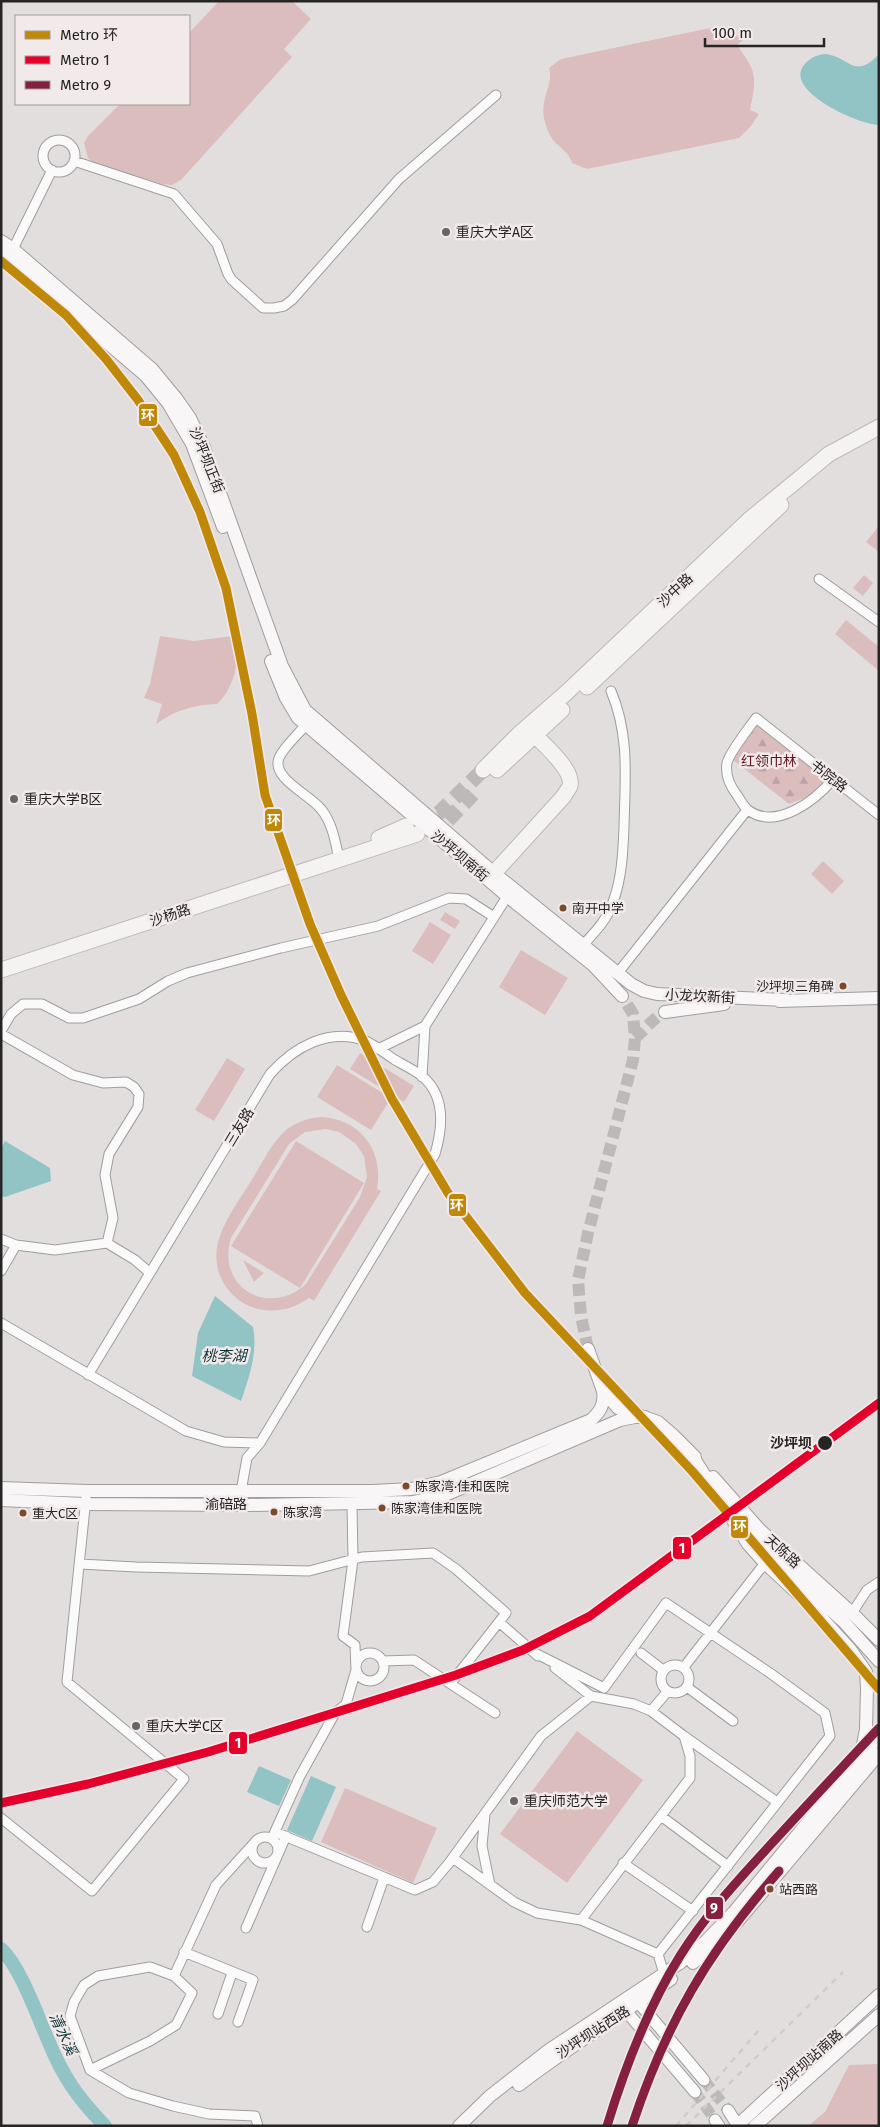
<svg xmlns="http://www.w3.org/2000/svg" width="880" height="2127" viewBox="0 0 880 2127" font-family="'Fira Sans','Noto Sans SC',sans-serif">
	<style>
		.forest { fill: url(#forest-firs) }
		.green { fill: #dbbdbd; fill-rule: evenodd }
		.water { fill: #92c3c5 }
		.lines { fill: none; stroke-linecap: round; stroke-linejoin: round }
		.river { stroke: #92c3c5; stroke-width: 14 }
		.tertiary-tunnel { stroke: #bdb9b9; stroke-width: 11; stroke-dasharray: 11 5.5; stroke-linecap: butt }
		.secondary-tunnel { stroke: #bdb9b9; stroke-width: 12; stroke-dasharray: 12 6; stroke-linecap: butt }
		.primary-tunnel { stroke: #bdb9b9; stroke-width: 15; stroke-dasharray: 15 8; stroke-linecap: butt }
		.minor-casing { stroke: #a09d9d; stroke-width: 11 }
		.tertiary-casing { stroke: #a09d9d; stroke-width: 13 }
		.secondary-casing { stroke: #a09d9d; stroke-width: 14 }
		.primary-casing { stroke: #bfb7b7; stroke-width: 17 }
		.minor { stroke: #fbfafa; stroke-width: 9 }
		.tertiary { stroke: #fbfafa; stroke-width: 11 }
		.secondary { stroke: #f8f6f6; stroke-width: 12 }
		.primary { stroke: #f5f2f2; stroke-width: 15 }
		.rail { stroke: #cdcccc; stroke-width: 2.5; stroke-dasharray: 6 6; stroke-linecap: butt }
		.metro-1-casing { stroke: #f2eaea; stroke-width: 12 }
		.metro-2-casing { stroke: #f2eaea; stroke-width: 12 }
		.metro-3-casing { stroke: #f2eaea; stroke-width: 12 }
		.metro-1 { stroke: #bf8809; stroke-width: 9 }
		.metro-2 { stroke: #e4002b; stroke-width: 9 }
		.metro-3 { stroke: #862041; stroke-width: 9 }
		.poi-dot { fill: #696565; stroke: #f2eaea; stroke-width: 2 }
		.bus-dot { fill: #7a4b2a; stroke: #f2eaea; stroke-width: 2 }
		.stop-dot { fill: #272424; stroke: #f2eaea; stroke-width: 2 }
		.labels { text-anchor: middle; stroke-width: 5; stroke-linejoin: round; paint-order: stroke }
		.bus-label { font-size: 13px; fill: #272424; stroke: #f2eaea; text-anchor: start }
		.poi-label { font-size: 14px; fill: #272424; stroke: #f2eaea; text-anchor: start }
		.street-label { font-size: 14px; fill: #272424; stroke: #f2eaea }
		.park-label { font-size: 14px; fill: #5e161f; stroke: #f2eaea }
		.stop-label { font-size: 14px; font-weight: bold; fill: #272424; stroke: #f2eaea; text-anchor: end }
		.water-label { font-size: 15px; font-style: italic; fill: #113536; stroke: #f2eaea }
		.line-badge { stroke: #f2eaea; stroke-width: 2 }
		.badge-label { font-size: 14px; text-anchor: middle; font-weight: bold; fill: #fff }
	</style>
	<defs>
		<pattern id="forest-firs" width="22" height="20" patternUnits="userSpaceOnUse" patternTransform="scale(1.25)"><rect width="22" height="20" fill="#dbbdbd"/><path d="M5 1l3.5 6h-7zM16 11l3.5 6h-7z" fill="#bca2a2"/></pattern>
	</defs>
	<rect width="100%" height="100%" fill="#e3dede"/>
	<path class="forest" d="M756 722 829 779 807 797 789 804 733 760Z"/>
	<path class="green" d="M219 1H292L311 19 284 49 292 57 181 180 172 185 162 184 94 163 88 158 84 143 88 136 120 104H189V33Z
		M715 27 732 33 743 40 737 45C757 73 757 76 750 110L759 114 751 126 739 138 587 169 572 163C569 153 565 152 558 145 550 139 546 127 544 118 540 99 554 83 549 68L561 59Z
		M879 526V552L866 542Z
		M864 575 873 583 863 596 853 588Z
		M846 620 879 647V671L835 634Z
		M240 635C237 661 237 685 217 704 193 705 176 710 156 724L162 704 144 698 150 684 160 636 194 641Z
		M823 861 844 881 832 894 811 874Z
		M445 912 460 921 455 929 440 920Z
		M430 922 451 935 433 964 412 951Z
		M521 950 568 978 545 1015 499 987Z
		M360 1053 414 1086 404 1102 350 1069Z
		M227 1058 245 1069 214 1121 195 1110Z
		M337 1065 391 1098 371 1130 317 1097Z
		M321 1117C360 1119 384 1150 377 1189L381 1191 314 1301 309 1298C293 1309 274 1314 255 1308 241 1304 230 1294 223 1282 203 1245 233 1211 251 1181 262 1164 271 1143 286 1130 296 1122 308 1118 321 1117ZM326 1129 339 1132 356 1144 364 1156 367 1177 360 1197 306 1284C268 1318 216 1287 231 1238L289 1144 305 1132Z
		M296 1141 364 1183 300 1288 231 1246Z
		M243 1260 264 1273 254 1282Z
		M577 1731 643 1780 567 1883 500 1834Z
		M345 1788 437 1828 413 1883 321 1842Z
		M879 2064V2126H808L825 2112 849 2065Z"/>
	<path class="water" d="M825 54C849 56 854 81 879 54V125C859 125 783 91 804 65 810 58 816 55 825 54Z
		M5 1141 50 1168 51 1181 5 1197 1 1196V1148Z
		M215 1296 253 1327C258 1353 249 1377 241 1401L192 1376 198 1333Z
		M259 1766 291 1780 279 1806 247 1792Z
		M311 1776 336 1787 312 1841 287 1830Z"/>
	<g class="lines">
		<path class="river" d="M1 1949C23 1969 42 2030 56 2058 69 2086 84 2104 105 2126"/>
		<path class="tertiary-tunnel" d="M704 2080 728 2110
			M695 2092 715 2120"/>
		<path class="secondary-tunnel" d="M635 1038C645 1030 653 1018 665 1012
			M588 1349 581 1316 578 1280 588 1233 633 1060 635 1038 633 1014 622 996"/>
		<path class="primary-tunnel" d="M416 822 439 813 483 770
			M427 830 446 822 473 794"/>
		<g class="minor-casing">
			<path id="minor" d="M43 156a16 16 0 1 1 32 0a16 16 0 1 1-32 0Z
				M74 161 174 194 217 244 228 274 232 280 263 308H274L284 306 292 300 399 179 496 95
				M11 253 52 170
				M819 579 879 622
				M309 721C301 732 284 746 279 758 271 778 310 795 321 809 332 822 336 843 339 860
				M833 779C816 800 776 831 748 810 744 807 740 800 737 795 730 786 725 775 727 763 729 753 749 728 756 718L879 815
				M583 945C595 932 607 920 613 902 622 878 623 851 624 827 625 779 630 736 611 691
				M617 974 747 810
				M1 1031 11 1014 23 1004H42L69 1018H83L139 999 168 981 187 973 281 948 378 926 449 898 466 899 494 917
				M1 1034 73 1075 103 1083 126 1082 134 1087 139 1094 138 1107 109 1154 105 1175 113 1218 107 1243
				M378 1049 425 1026
				M422 1077 425 1026 510 892
				M1 1239 16 1245 55 1250 107 1243 135 1260 150 1273 88 1375
				M1 1271 16 1245
				M150 1273 270 1074C294 1047 329 1027 366 1041 376 1046 386 1054 395 1060 404 1065 414 1070 422 1076 446 1096 443 1127 435 1154L260 1443 247 1458 240 1497
				M1 1323 186 1431 224 1442 260 1443
				M80 1564 136 1567 309 1571 362 1557 433 1553 456 1569 506 1613 499 1622
				M852 1613 867 1590 879 1582
				M356 1667a14 14 0 1 1 28 0a14 14 0 1 1-28 0Z
				M535 1653 604 1688 666 1603 770 1673 825 1713 830 1736 658 1954 581 1920
				M641 1653 663 1670
				M383 1661 414 1660 495 1713
				M661 1679a14 14 0 1 1 28 0a14 14 0 1 1-28 0Z
				M684 1667 765 1563
				M555 1668 591 1696
				M451 1683 499 1622 538 1656
				M687 1687 733 1721
				M684 1736 777 1802
				M485 1814 482 1846 490 1885
				M661 1816 728 1866
				M1 1818 92 1891 184 1779 67 1682 86 1498
				M275 1832 415 1890 433 1882 449 1863 541 1736 591 1696 634 1704 651 1711 667 1692
				M252 1850a13 13 0 1 1 26 0a13 13 0 1 1-26 0Z
				M272 1838 300 1776 335 1713 346 1704 356 1670 355 1645 343 1636 353 1560 352 1504
				M255 1842 216 1885 174 1976 150 1967 98 1976 84 1985 74 2002 70 2016 90 2070 129 2093 173 2106 209 2114 255 2116 258 2126
				M453 1858 514 1902 537 1913 581 1920 690 1778V1756L684 1736 651 1711
				M623 1863 693 1911
				M367 1927 384 1878
				M246 1928 286 1836
				M184 1952 253 1980 238 2022
				M658 1954 664 1974
				M218 2014 232 1973
				M90 2070 150 2041 176 2025 192 1993 174 1976"/>
		</g>
		<g class="tertiary-casing">
			<path id="tertiary" d="M639 2003 704 2080
				M626 2011 695 2092
				M728 2110 738 2126
				M715 2120 719 2126"/>
		</g>
		<g class="secondary-casing">
			<path id="secondary" d="M1 241 13 249 152 369 176 398 190 418 204 447 214 476 282 666 305 710 494 873 631 984 644 991 657 994 786 1000
				M1 252 146 376 168 403 192 444 223 527
				M271 661 286 698 298 718 507 896 593 965 622 996
				M779 1001 879 998
				M665 1012 724 1004
				M603 1391 618 1408 658 1422 673 1435 695 1457
				M690 1452 748 1544 765 1563 810 1605 850 1649 866 1672 867 1688 866 1729 863 1745 857 1757
				M713 1477 760 1530 852 1613 879 1640
				M1 1488 87 1491H373L411 1489 441 1482 591 1420C600 1412 605 1404 603 1391L588 1349
				M1 1500 85 1504 249 1505 413 1502 445 1495 620 1420 635 1417H645
				M744 1524 771 1555 844 1622 879 1661
				M693 1963 712 1947 738 1921 879 1754
				M519 2085C568 2047 621 2016 671 1979
				M739 2124 879 1995
				M459 2126 490 2096 549 2050 680 1963 706 1941 734 1912 849 1772 869 1750 879 1732
				M755 2126 879 2015"/>
		</g>
		<g class="primary-casing">
			<path id="primary" d="M587 687 781 505
				M483 770 518 735 566 693 750 519 829 454 879 427
				M497 770 562 710
				M379 838 406 826
				M494 873 564 796C565 793 569 789 570 786 574 770 545 746 535 735
				M1 970 417 834"/>
		</g>
		<use href="#minor" class="minor"/>
		<use href="#tertiary" class="tertiary"/>
		<use href="#secondary" class="secondary"/>
		<use href="#primary" class="primary"/>
		<path class="rail" d="M676 2126 759 2030
			M686 2126 843 1972"/>
		<g class="metro-1-casing">
			<path id="metro-1" d="M1 261 66 315 106 359 138 400 174 455 200 512 226 588 252 714 265 795 310 924 341 995 392 1099 448 1193 525 1293 692 1471 879 1689"/>
		</g>
		<g class="metro-2-casing">
			<path id="metro-2" d="M1 1803 88 1784 208 1752 456 1675 523 1650 590 1616 879 1403"/>
		</g>
		<g class="metro-3-casing">
			<path id="metro-3" d="M607 2126C625 2067 647 2009 680 1956 706 1914 740 1878 773 1842 808 1804 843 1766 879 1728
				M632 2126C666 2023 708 1952 779 1871"/>
		</g>
		<use href="#metro-1" class="metro-1"/>
		<use href="#metro-2" class="metro-2"/>
		<use href="#metro-3" class="metro-3"/>
	</g>
	<g class="poi-dot">
		<circle cx="446" cy="232" r="5"/>
		<circle cx="14" cy="799" r="5"/>
		<circle cx="136" cy="1726" r="5"/>
		<circle cx="514" cy="1801" r="5"/>
	</g>
	<g class="bus-dot">
		<circle cx="563" cy="908" r="4.5"/>
		<circle cx="843" cy="986" r="4.5"/>
		<circle cx="406" cy="1486" r="4.5"/>
		<circle cx="382" cy="1508" r="4.5"/>
		<circle cx="274" cy="1512" r="4.5"/>
		<circle cx="23" cy="1513" r="4.5"/>
		<circle cx="770" cy="1889" r="4.5"/>
	</g>
	<circle class="stop-dot" cx="825" cy="1443" r="8"/>
	<g class="labels">
		<g class="bus-label">
			<text x="572" y="913">南开中学</text>
			<text x="834" y="991" text-anchor="end">沙坪坝三角碑</text>
			<text x="415" y="1491">陈家湾·佳和医院</text>
			<text x="391" y="1513">陈家湾佳和医院</text>
			<text x="283" y="1517">陈家湾</text>
			<text x="32" y="1518">重大C区</text>
			<text x="779" y="1894">站西路</text>
		</g>
		<g class="poi-label">
			<text x="456" y="237">重庆大学A区</text>
			<text x="24" y="804">重庆大学B区</text>
			<text x="146" y="1731">重庆大学C区</text>
			<text x="524" y="1806">重庆师范大学</text>
		</g>
		<g class="street-label">
			<text transform="translate(207 460) rotate(68)" y="5">沙坪坝正街</text>
			<text transform="translate(675 590) rotate(-43)" y="5">沙中路</text>
			<text transform="translate(829 776) rotate(38)" y="5">书院路</text>
			<text transform="translate(460 856) rotate(40)" y="5">沙坪坝南街</text>
			<text transform="translate(170 915) rotate(-18)" y="5">沙杨路</text>
			<text transform="translate(700 996) rotate(3)" y="5">小龙坎新街</text>
			<text transform="translate(239 1127) rotate(-59)" y="5">三友路</text>
			<text x="226" y="1509">渝碚路</text>
			<text transform="translate(783 1551) rotate(42)" y="5">天陈路</text>
			<text transform="translate(593 2032) rotate(-33)" y="5">沙坪坝站西路</text>
			<text transform="translate(809 2060) rotate(-42)" y="5">沙坪坝站南路</text>
		</g>
		<g class="park-label">
			<text x="769" y="766">红领巾林</text>
		</g>
		<g class="stop-label">
			<text x="812" y="1448">沙坪坝</text>
		</g>
		<g class="water-label">
			<text x="224" y="1361">桃李湖</text>
			<text transform="translate(63 2034) rotate(65)" y="5">清水溪</text>
		</g>
	</g>
	<g class="line-badge">
		<rect x="138" y="403" width="20" height="24" rx="5" fill="#bf8809"/>
		<rect x="264" y="808" width="19" height="24" rx="5" fill="#bf8809"/>
		<rect x="448" y="1193" width="19" height="24" rx="5" fill="#bf8809"/>
		<rect x="730" y="1515" width="19" height="24" rx="5" fill="#bf8809"/>
		<rect x="672" y="1536" width="20" height="24" rx="5" fill="#e4002b"/>
		<rect x="228" y="1731" width="20" height="24" rx="5" fill="#e4002b"/>
		<rect x="705" y="1896" width="19" height="24" rx="5" fill="#862041"/>
	</g>
	<g class="badge-label">
		<text x="148" y="420">环</text>
		<text x="274" y="825">环</text>
		<text x="457" y="1210">环</text>
		<text x="740" y="1531">环</text>
		<text x="682" y="1553">1</text>
		<text x="238" y="1748">1</text>
		<text x="714" y="1913">9</text>
	</g>
	<rect width="880" height="2127" fill="none" stroke="#272424" stroke-width="5"/>
	<rect x="15" y="15" width="175" height="90" fill="#f2eaea" stroke="#a19b9b"/>
	<rect x="25" y="31" width="25" height="8" fill="#bf8809" stroke="#a19b9b"/>
	<text x="60" y="40" font-size="15" fill="#272424">Metro 环</text>
	<rect x="25" y="56" width="25" height="8" fill="#e4002b" stroke="#a19b9b"/>
	<text x="60" y="65" font-size="15" fill="#272424">Metro 1</text>
	<rect x="25" y="81" width="25" height="8" fill="#862041" stroke="#a19b9b"/>
	<text x="60" y="90" font-size="15" fill="#272424">Metro 9</text>
	<path d="M705 38v8h119v-8" fill="none" stroke="#272424" stroke-width="2.5"/>
	<text x="712" y="38" font-size="15" fill="#272424" stroke="#f2eaea" stroke-width="4" paint-order="stroke">100 m</text>
</svg>
